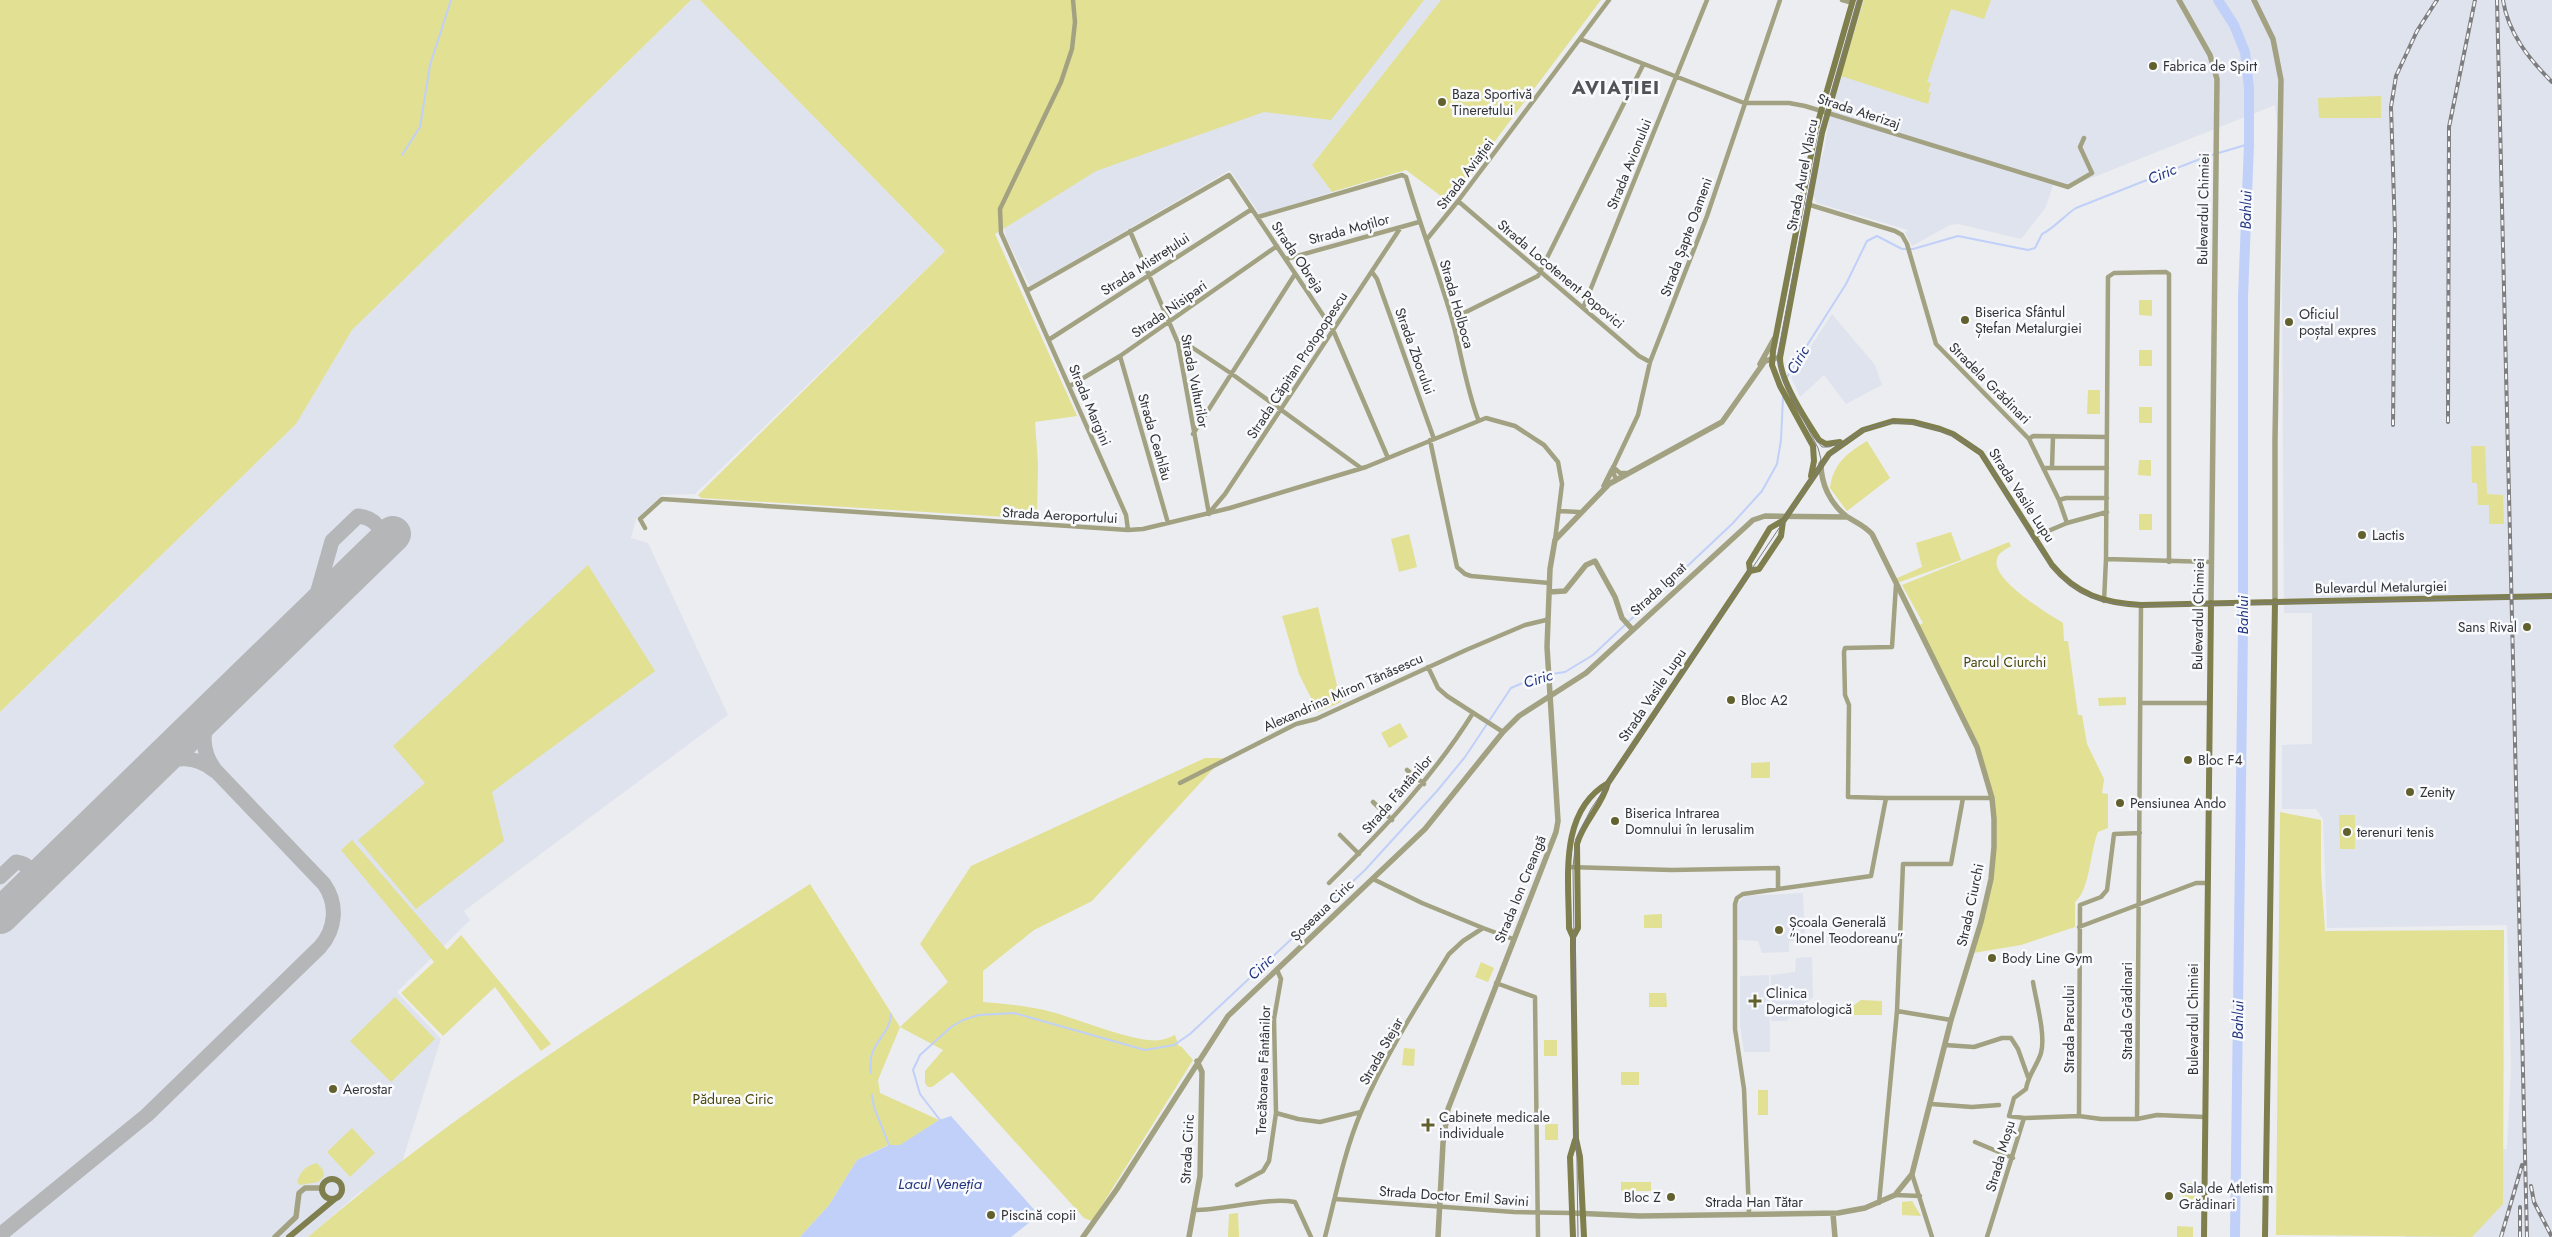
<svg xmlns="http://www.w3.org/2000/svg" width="2552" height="1237" viewBox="0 0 2552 1237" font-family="Jost,sans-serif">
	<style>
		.built { fill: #dfe3ed }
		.green { fill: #e1e093 }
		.water { fill: #c0d0f9 }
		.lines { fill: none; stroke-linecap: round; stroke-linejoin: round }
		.stream { stroke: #c0d0f9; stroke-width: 2 }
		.river { stroke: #c0d0f9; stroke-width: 10 }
		.taxiway { stroke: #b5b6b8; stroke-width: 15 }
		.runway { stroke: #b5b6b8; stroke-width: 36 }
		.minor { stroke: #a2a282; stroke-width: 4.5 }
		.tertiary { stroke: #a2a282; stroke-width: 5.5 }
		.secondary { stroke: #7f7e4d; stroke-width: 6 }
		.tram { stroke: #7e7e80; stroke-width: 1 }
		.rail-casing { stroke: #7e7e80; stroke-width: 4 }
		.rail { stroke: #f9fafd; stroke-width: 2; stroke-dasharray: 5.5; stroke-linecap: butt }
		.poi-dot { fill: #62602d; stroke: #f9fafd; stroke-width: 2 }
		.labels { text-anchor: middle; stroke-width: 5; stroke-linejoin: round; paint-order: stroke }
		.poi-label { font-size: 14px; fill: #343436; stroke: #f9fafd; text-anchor: start }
		.street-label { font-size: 14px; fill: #343436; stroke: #f9fafd }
		.park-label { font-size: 14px; fill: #494709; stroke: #f9fafd }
		.water-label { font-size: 15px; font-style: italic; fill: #223581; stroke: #f9fafd }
		.district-label { font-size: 19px; font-weight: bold; letter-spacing: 1px; fill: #525356; stroke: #f9fafd }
	</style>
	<rect width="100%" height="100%" fill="#ecedf0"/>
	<path class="built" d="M691 0H700L945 251 695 494 662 495 636 519 631 538 648 543 728 715 464 911 470 920 397 992 441 1039 395 1184 361 1191 308 1237H0V712L296 424 352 330Z
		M1081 0H1441L1312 165 1332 192 1260 215 1230 170 1030 286 1006 238 1004 224Z
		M1854 0H2552V1237H2405L2404 1160 2507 1149 2511 1068 2507 925 2327 928 2323 819 2316 809H2282V745L2312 744V613H2284L2281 151 2275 105 2069 187 2054 182 2046 207 2021 239 1958 224 1950 225 1912 246 1905 233 1908 230 1817 203 1810 191 1824 150 1835 83 1861 3Z
		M1832 314 1875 365 1882 385 1846 404 1824 375 1800 397 1791 377Z
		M1803 893 1805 941H1789V952L1762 953 1758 941 1736 940 1737 905 1744 896Z
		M1812 957 1813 997 1786 1021H1771V975L1795 972 1796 958Z
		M1769 975 1770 1052H1744L1740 1025V976Z"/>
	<path class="green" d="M0 0H691L352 330 296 424 0 712Z
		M700 0H1424L1331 120 1264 112 1096 171 995 234 1077 416 1035 422 1038 464 1037 519 701 498 698 495 945 251Z
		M1441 0H1601L1449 202 1406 170 1332 192 1312 165Z
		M1864 0H1991L1984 19 1951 9 1927 82 1931 83 1928 92H1931L1928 104 1841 76Z
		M2381 96V118H2319L2318 98Z
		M2139 300H2152V316L2139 315Z
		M2139 350H2152V366H2139Z
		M2088 390H2100V414H2087Z
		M2139 407H2152V423H2139Z
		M1867 441 1890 478 1847 511 1830 488C1833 464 1847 453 1867 441Z
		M2471 446H2485L2487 494 2503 495 2504 524H2489V505H2478L2477 483H2472Z
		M2139 460H2151V476L2138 475Z
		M2139 514H2152V530H2139Z
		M1951 532 1961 560 1897 583 1895 579 1922 567 1916 543Z
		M1409 534 1417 567 1399 572 1391 539Z
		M2009 542 2011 546C2006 549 1998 553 1997 559 1990 579 2048 614 2063 623L2064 641H2068L2078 715H2082L2087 744 2104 779 2102 793 2108 794V828L2098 832C2090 851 2090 890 2075 902V927L2021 945 1973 953 1991 879 1994 819 1979 753 1918 626 1923 623 1902 585Z
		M588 565 655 671 492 792 504 841 416 909 358 840 425 783 393 746Z
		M1318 607 1341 702 1318 712 1299 674 1282 616Z
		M2126 697V705L2099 706 2098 698Z
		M1400 723 1408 737 1389 748 1381 733Z
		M1205 758H1223L1092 901 1034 930 983 971V1002C1006 1004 1029 1006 1052 1012 1078 1019 1137 1044 1161 1040 1165 1039 1171 1037 1175 1035L1179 1047 1181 1046 1193 1060 1092 1221 1084 1218 952 1072 932 1087H928L925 1083V1071L943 1050 900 1027 878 1080 880 1093 939 1120 900 1146 888 1145 857 1160 829 1205 800 1237H308C463 1104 639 995 810 884L900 1027 948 982 920 944 971 866Z
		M1770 762V778H1751V763Z
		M2280 812 2321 820V872L2325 931 2504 930 2503 1204 2472 1237 2276 1235Z
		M2339 815H2355V849H2340Z
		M352 840 447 950 461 935 551 1044 541 1051 495 987 443 1036 401 993 434 962 341 850Z
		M1662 914V928H1644V915Z
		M1481 962 1494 968 1488 982 1475 977Z
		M1649 993H1666L1667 1007H1649Z
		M395 997 435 1039 391 1082 350 1041Z
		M1861 1000 1882 1001V1015H1854V1005Z
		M1544 1040H1557V1056H1544Z
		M1404 1048 1415 1049 1414 1066 1402 1065Z
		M1621 1072H1639V1085H1621Z
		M1758 1090H1768V1115H1758Z
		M1545 1124H1558V1140H1545Z
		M352 1128 375 1153 350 1177 327 1152Z
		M317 1163 323 1170 324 1176 318 1182 300 1185 297 1182C300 1172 306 1165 317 1163Z
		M1621 1182H1651V1191H1621Z
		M2182 1183H2196V1210H2182Z
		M1912 1201 1921 1216 1902 1215V1202Z
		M1238 1213 1239 1237H1228L1229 1214Z
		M2177 1226 2193 1227V1237H2177Z"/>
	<path class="water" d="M951 1116 1039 1215 1011 1237H800L829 1205 857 1160 889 1145H900L939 1120Z"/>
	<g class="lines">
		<path class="stream" d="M402 155 420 127 430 65 451 0
			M1787 377 1846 284 1867 241 1877 236 1902 249H1913L1958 236 2028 250 2035 248 2042 234C2052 230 2065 215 2076 208L2205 157 2249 144
			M871 1073C866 1043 890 1037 891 1014
			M872 1095 874 1107 889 1145
			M940 1120 920 1094 913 1070 920 1055 951 1027 963 1020 979 1015 1014 1013 1145 1050 1174 1045 1190 1034 1365 870 1437 791 1465 757 1511 688 1539 676 1565 672 1593 655 1732 524 1762 491 1777 464 1781 440 1783 397"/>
		<path class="river" d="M2218 0 2234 25 2245 52 2249 88V144L2243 297V631L2235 1237"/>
		<path class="taxiway" d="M263 660 310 610 317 594 332 541 358 516C392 519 391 566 358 568
			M155 767C175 755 197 756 215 771
			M0 877 16 862C41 865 41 899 15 901
			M0 1235 147 1115 320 947C336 929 338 904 324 884L216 771C201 753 200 728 214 709"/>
		<path class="runway" d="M0 916 393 534"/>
		<path class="minor" d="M1073 0 1075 22 1072 49 1061 82 1000 209 1001 233 1126 515 1128 530
			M1842 0 1853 3
			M1580 39 1744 103H1789L1805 106 2068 187 2092 173 2080 147 2084 138
			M1458 201 1639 356 1650 362
			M1807 204 1895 231 1902 235 1907 244 1936 344 2029 439 2059 500 2067 523 2034 537
			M1258 217 1402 175 1406 177C1420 225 1438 271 1452 319 1461 352 1466 387 1478 419
			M1130 231 1178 343 1209 514
			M1427 239 1458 201 1609 0
			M1286 259 1419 222
			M1372 272 1377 279 1434 439
			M1028 290 1229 175 1333 330 1388 458
			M1583 308 1707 0
			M1452 319 1538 276 1643 65
			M1050 339 1252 209
			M1178 343 1193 348 1232 374 1361 468
			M1120 356 1168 523
			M1070 386 1120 356 1277 246
			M1193 434 1295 274
			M2029 439 2033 436 2107 437
			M1430 440 1457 567 1465 574 1471 576 1549 583
			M1613 467 1620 473H1626
			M2043 468H2107
			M2052 468 2053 436
			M1616 479 1612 470 1638 415 1650 362 1707 216 1780 0
			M2059 500 2066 498H2107
			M1559 511 1579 512
			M1209 513 1225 494 1401 227
			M2067 523 2107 512
			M645 528 640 519 662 499 1128 530 1143 529 1230 508 1366 467 1486 418 1515 426 1544 445 1558 462 1562 484 1555 540
			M2106 559 2211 562
			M2104 601 2106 559 2108 277 2114 273 2166 272 2169 274V562
			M1428 667 1438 688 1447 696 1503 732
			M2141 703H2209
			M1407 770 1424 784
			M1180 783 1296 724 1316 719 1466 650 1525 625 1546 620
			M1886 798 1848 797 1849 705 1845 695 1844 652 1845 648 1892 647 1896 585
			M1373 802 1392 820
			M1340 835 1359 854
			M1568 867 1672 870 1778 868V889
			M1373 879 1422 903 1483 928
			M1329 883C1383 830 1433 777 1473 713
			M2079 927 2196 883H2207
			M2033 982C2036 1001 2046 1035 2041 1053 2037 1066 2028 1075 2026 1089L2014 1098 2009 1116 2024 1118 2079 1116 2101 1119H2137L2157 1115 2205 1117
			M1496 983 1535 997 1538 1237
			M1897 1011 1951 1020
			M1945 1045 1974 1047 2002 1038H2011L2018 1049 2028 1077
			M1931 1104 1972 1107 1999 1105
			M1276 1113 1298 1119 1320 1122 1361 1112
			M2079 1116 2080 905 2101 897 2107 890 2114 834 2140 833
			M2137 1119 2141 605
			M1975 1142 2013 1158
			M1912 1174 1932 1237
			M1237 1185 1263 1171 1269 1161 1276 1113 1274 1019 1281 979 1277 970
			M1895 1195 1920 1196
			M1335 1199 1514 1212 1572 1213
			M1879 1203 1897 1011 1903 864H1951L1963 798
			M1194 1210C1226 1210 1265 1197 1295 1202L1311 1237
			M1749 1213 1744 1089 1735 1029V904L1737 898 1743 894 1871 876 1886 798H1992
			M1325 1237C1336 1195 1344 1152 1361 1112 1384 1057 1418 1004 1449 954L1463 941 1483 928 1513 939
			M1987 1237 2024 1118"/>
		<path class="tertiary" d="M2179 0 2210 55 2217 79 2211 603
			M2254 0 2273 39 2281 80 2275 440V601
			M1760 364 1774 339
			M1604 486 1612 470
			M1549 592 1565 591 1586 565 1595 561 1615 597 1622 618 1633 630
			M1572 1213 1640 1216 1838 1213 1865 1208 1895 1195 1912 1174 1951 1020 1981 922 1991 879 1994 847V819L1992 798 1977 747 1872 534C1864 525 1855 522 1846 516 1830 503 1821 484 1821 464
			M1833 1214 1835 1237
			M275 1237 296 1217 299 1193 305 1188H321
			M1083 1237 1117 1189 1228 1016 1425 829 1503 732 1519 716 1586 673 1753 520 1765 516 1847 517
			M1189 1237 1200 1176 1202 1072 1197 1061
			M1438 1237 1443 1143 1448 1109 1556 832 1558 821 1547 647 1550 569 1555 540 1609 484 1722 422 1765 361 1776 358"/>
		<path class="secondary" d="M1840 442 1826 444 1819 440C1806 420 1780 381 1780 358L1822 133 1860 0
			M1811 476 1814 461 1813 446 1780 386 1772 365 1773 351 1816 129 1853 0
			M1750 571 1759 569 1781 536 1783 521
			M1573 937 1578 928 1577 844C1583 822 1602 806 1608 783L1750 571 1749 563 1770 528 1784 520 1829 454 1863 430 1893 421 1913 422 1940 429 1953 434 1981 453 2052 565C2077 595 2104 603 2141 605L2552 596
			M322 1189a10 10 0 1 1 20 0a10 10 0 1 1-20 0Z
			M289 1237 336 1198
			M1573 1237 1570 1157 1575 1140
			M1584 1237 1580 1157 1576 1139 1573 950V937L1569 928C1569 879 1558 812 1608 783
			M2204 1237 2211 603
			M2265 1237 2275 601"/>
		<path class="tram" d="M1813 436 1822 447H1829L1840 443
			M1817 470 1821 459 1818 448 1782 377 1777 358 1820 133 1858 0
			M1578 1237 1573 867 1576 839 1591 809 1814 476C1847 431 1882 411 1938 430 1952 435 1970 443 1981 454 1987 460 1992 471 1997 479 2014 505 2040 558 2061 577 2087 600 2109 604 2141 606L2552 597"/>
		<g class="rail-casing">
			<path id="rail" d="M2497 0 2527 1237
				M2503 0C2508 33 2529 59 2552 82
				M2448 422 2449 127 2475 0
				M2393 425 2395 232 2391 107 2396 76 2417 31 2437 0
				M2531 1186 2534 1202 2552 1237
				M2501 1237 2522 1165
				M2520 1237V1207"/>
		</g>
		<use href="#rail" class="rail"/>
	</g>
	<g class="poi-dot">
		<circle cx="2153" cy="66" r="5"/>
		<circle cx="1442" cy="102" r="5"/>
		<circle cx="1965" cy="320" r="5"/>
		<circle cx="2289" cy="322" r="5"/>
		<circle cx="2362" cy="535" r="5"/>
		<circle cx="2527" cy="627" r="5"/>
		<circle cx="1731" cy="700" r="5"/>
		<circle cx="2188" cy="760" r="5"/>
		<circle cx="2410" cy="792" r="5"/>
		<circle cx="2120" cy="803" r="5"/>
		<circle cx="1615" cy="821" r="5"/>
		<circle cx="2347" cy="832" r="5"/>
		<circle cx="1779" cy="930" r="5"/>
		<circle cx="1992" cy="958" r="5"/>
		<path d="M1752.5 993.5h5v5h5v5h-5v5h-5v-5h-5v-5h5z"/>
		<circle cx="333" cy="1089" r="5"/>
		<path d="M1425.5 1117.5h5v5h5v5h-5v5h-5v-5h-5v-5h5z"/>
		<circle cx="2169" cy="1196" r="5"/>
		<circle cx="1671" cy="1197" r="5"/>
		<circle cx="991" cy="1215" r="5"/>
	</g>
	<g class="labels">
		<g class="poi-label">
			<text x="2163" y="71">Fabrica de Spirt</text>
			<text x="1452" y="99">Baza Sportivă<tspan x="1452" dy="16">Tineretului</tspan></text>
			<text x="1975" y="317">Biserica Sfântul<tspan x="1975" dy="16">Ștefan Metalurgiei</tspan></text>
			<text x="2299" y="319">Oficiul<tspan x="2299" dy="16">poștal expres</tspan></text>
			<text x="2372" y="540">Lactis</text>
			<text x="2517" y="632" text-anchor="end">Sans Rival</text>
			<text x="1741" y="705">Bloc A2</text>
			<text x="2198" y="765">Bloc F4</text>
			<text x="2420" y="797">Zenity</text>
			<text x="2130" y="808">Pensiunea Ando</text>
			<text x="1625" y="818">Biserica Intrarea<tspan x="1625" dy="16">Domnului în Ierusalim</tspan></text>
			<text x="2357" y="837">terenuri tenis</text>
			<text x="1789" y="927">Școala Generală<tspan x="1789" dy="16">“Ionel Teodoreanu”</tspan></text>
			<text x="2002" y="963">Body Line Gym</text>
			<text x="1766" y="998">Clinica<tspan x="1766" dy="16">Dermatologică</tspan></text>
			<text x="343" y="1094">Aerostar</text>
			<text x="1439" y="1122">Cabinete medicale<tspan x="1439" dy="16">individuale</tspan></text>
			<text x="2179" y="1193">Sala de Atletism<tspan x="2179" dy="16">Grădinari</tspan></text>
			<text x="1661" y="1202" text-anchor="end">Bloc Z</text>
			<text x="1001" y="1220">Piscină copii</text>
		</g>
		<g class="street-label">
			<text transform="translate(1859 111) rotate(18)" y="5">Strada Aterizaj</text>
			<text transform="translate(1629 164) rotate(-68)" y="5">Strada Avionului</text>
			<text transform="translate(1465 174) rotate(-53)" y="5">Strada Aviației</text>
			<text transform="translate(1802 175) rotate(-79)" y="5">Strada Aurel Vlaicu</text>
			<text transform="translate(2203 209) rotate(-89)" y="5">Bulevardul Chimiei</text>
			<text transform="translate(1349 229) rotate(-15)" y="5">Strada Moților</text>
			<text transform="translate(1686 237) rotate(-70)" y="5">Strada Șapte Oameni</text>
			<text transform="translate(1298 257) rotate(56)" y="5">Strada Obreja</text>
			<text transform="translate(1145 264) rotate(-33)" y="5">Strada Mistrețului</text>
			<text transform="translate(1561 274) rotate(40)" y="5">Strada Locotenent Popovici</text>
			<text transform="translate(1457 304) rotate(74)" y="5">Strada Holboca</text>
			<text transform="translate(1169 309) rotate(-35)" y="5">Strada Nisipari</text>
			<text transform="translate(1415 351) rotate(70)" y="5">Strada Zborului</text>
			<text transform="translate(1297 365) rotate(-57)" y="5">Strada Căpitan Protopopescu</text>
			<text transform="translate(1195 381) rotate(79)" y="5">Strada Vulturilor</text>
			<text transform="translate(1990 383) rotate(45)" y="5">Stradela Grădinari</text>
			<text transform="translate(1090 405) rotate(67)" y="5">Strada Margini</text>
			<text transform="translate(1155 437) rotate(74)" y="5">Strada Ceahlău</text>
			<text transform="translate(2022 495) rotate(57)" y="5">Strada Vasile Lupu</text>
			<text transform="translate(1060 515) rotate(3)" y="5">Strada Aeroportului</text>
			<text transform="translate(2381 587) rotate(-1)" y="5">Bulevardul Metalurgiei</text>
			<text transform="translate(1658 589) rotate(-43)" y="5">Strada Ignat</text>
			<text transform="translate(2198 614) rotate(-89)" y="5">Bulevardul Chimiei</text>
			<text transform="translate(1343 692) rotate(-24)" y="5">Alexandrina Miron Tănăsescu</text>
			<text transform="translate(1652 695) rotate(-56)" y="5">Strada Vasile Lupu</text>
			<text transform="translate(1397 794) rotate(-49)" y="5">Strada Fântânilor</text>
			<text transform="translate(1520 889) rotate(-68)" y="5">Strada Ion Creangă</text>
			<text transform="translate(1970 905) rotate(-78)" y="5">Strada Ciurchi</text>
			<text transform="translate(1322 910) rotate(-44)" y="5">Șoseaua Ciric</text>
			<text transform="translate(2127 1011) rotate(-90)" y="5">Strada Grădinari</text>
			<text transform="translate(2193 1019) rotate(-90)" y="5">Bulevardul Chimiei</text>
			<text transform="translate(2069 1029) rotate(-90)" y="5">Strada Parcului</text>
			<text transform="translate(1381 1051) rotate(-61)" y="5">Strada Stejar</text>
			<text transform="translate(1263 1070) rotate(-88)" y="5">Trecătoarea Fântânilor</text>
			<text transform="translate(1187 1149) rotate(-87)" y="5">Strada Ciric</text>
			<text transform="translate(2000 1156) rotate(-74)" y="5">Strada Moșu</text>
			<text transform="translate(1454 1196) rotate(4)" y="5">Strada Doctor Emil Savini</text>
			<text x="1754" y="1207">Strada Han Tătar</text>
		</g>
		<g class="park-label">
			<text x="2005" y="667">Parcul Ciurchi</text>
			<text x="733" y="1104">Pădurea Ciric</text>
		</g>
		<g class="water-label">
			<text transform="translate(2162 174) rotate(-22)" y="5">Ciric</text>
			<text transform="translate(2246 210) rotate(-89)" y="5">Bahlui</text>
			<text transform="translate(1798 360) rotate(-60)" y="5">Ciric</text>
			<text transform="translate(2243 615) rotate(-90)" y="5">Bahlui</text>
			<text transform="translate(1538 679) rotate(-17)" y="5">Ciric</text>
			<text transform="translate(1261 967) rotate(-43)" y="5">Ciric</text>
			<text transform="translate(2238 1020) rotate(-89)" y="5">Bahlui</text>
			<text x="940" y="1189">Lacul Veneția</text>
		</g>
		<g class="district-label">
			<text x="1616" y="94">AVIAȚIEI</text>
		</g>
	</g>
</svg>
